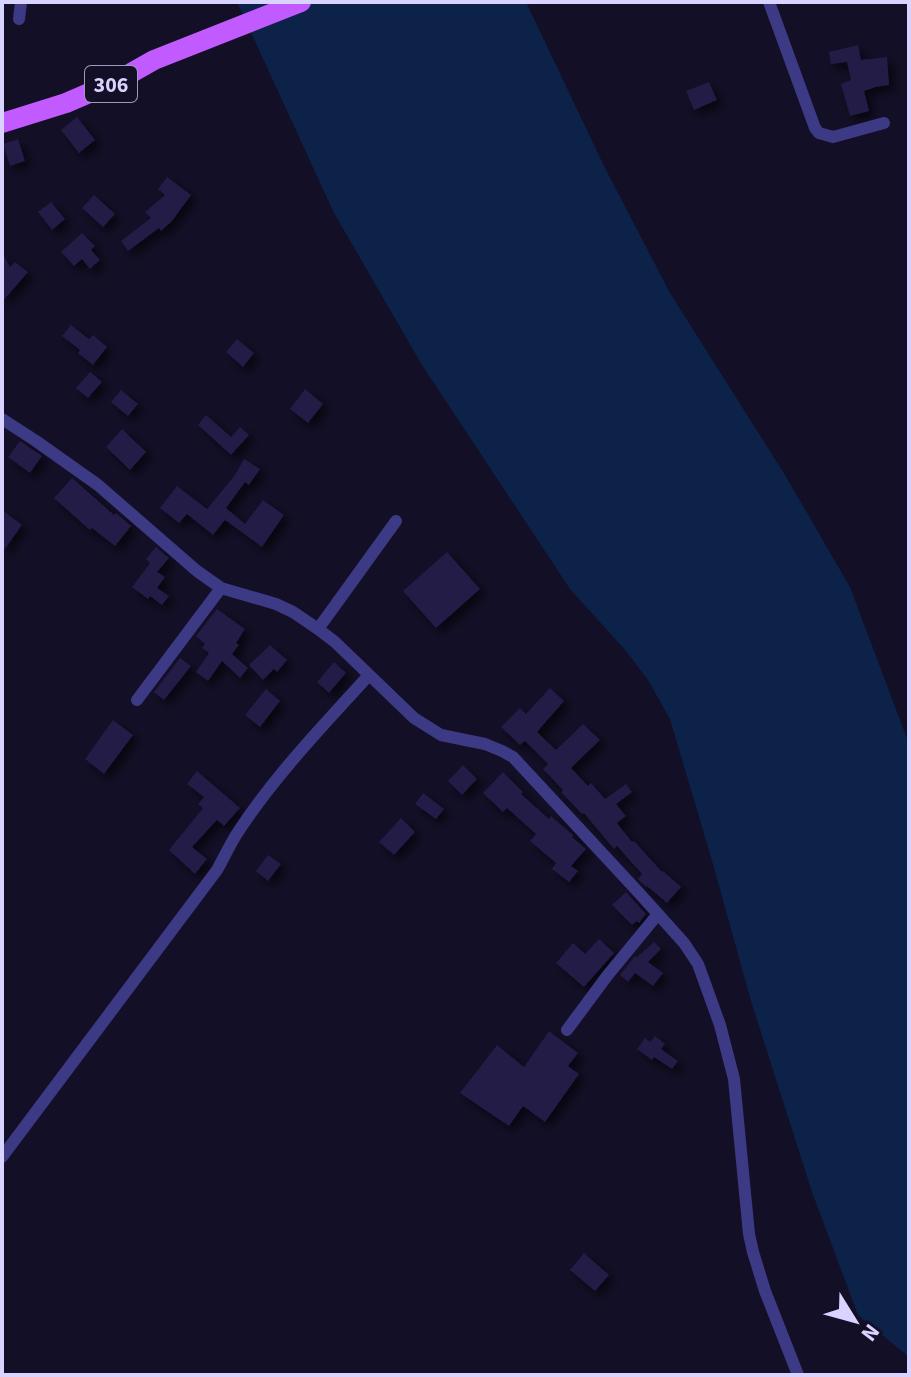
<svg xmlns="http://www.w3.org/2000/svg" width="911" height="1377" viewBox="0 0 911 1377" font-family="'Source Sans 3',sans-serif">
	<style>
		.water { fill: #0c2248 }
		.building { fill: #241b47; filter: url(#shadow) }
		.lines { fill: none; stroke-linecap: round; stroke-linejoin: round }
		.minor { stroke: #3d3a85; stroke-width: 12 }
		.primary { stroke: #c25bff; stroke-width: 20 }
		.labels { text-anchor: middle; stroke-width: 7; stroke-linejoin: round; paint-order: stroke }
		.shield { fill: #130f26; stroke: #9e99be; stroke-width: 2 }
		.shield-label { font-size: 22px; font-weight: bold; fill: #d9d4ff }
	</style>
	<defs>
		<filter id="shadow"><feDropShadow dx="5.5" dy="5.5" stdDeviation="4" flood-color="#0009"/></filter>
	</defs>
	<rect width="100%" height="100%" fill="#130f26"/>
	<path class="water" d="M237 2H526L605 168 670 293 785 475 850 587 909 744V1357L858 1315 812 1192 751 1001 713 864 670 719 648 680 626 651 570 589 422 365 334 213Z"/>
	<path class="building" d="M858 45 861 60 887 57 889 85 876 87 864 91 869 111 850 116 841 84 851 80 847 62 831 64 829 52Z
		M709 82 717 100 694 110 686 91Z
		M77 117 95 140 79 153 61 130Z
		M18 139 25 161 10 166 3 144Z
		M167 177 191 195 172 221 161 231 159 228 128 251 121 241 151 218 145 212 165 195 158 189Z
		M94 195 115 214 103 227 82 208Z
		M51 202 65 219 52 230 38 212Z
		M82 233 95 246 91 250 100 260 90 269 82 259 74 266 61 252Z
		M2 252 10 267 15 262 28 272 2 302Z
		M71 325 89 339 93 335 107 347 93 365 78 353 80 350 62 336Z
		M237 339 254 353 243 367 226 352Z
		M90 372 102 382 88 398 76 388Z
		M305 389 323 404 308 423 290 409Z
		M121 390 138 404 128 416 111 402Z
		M206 415 231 437 240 427 249 435 231 455 198 425Z
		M122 429 146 452 130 470 106 447Z
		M20 441 42 456 30 473 8 457Z
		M244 459 260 469 249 485 245 482 226 508 245 524 263 500 284 515 262 547 225 520 213 535 187 514 179 523 160 508 177 486 207 509 235 475Z
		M72 478 114 515 116 513 131 526 115 546 92 528 90 530 54 498Z
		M2 510 22 525 2 553Z
		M156 547 169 558 157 572 165 577 157 588 169 596 162 605 150 596 148 599 132 587 150 563 146 559Z
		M447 552 480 589 436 628 403 591Z
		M217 609 245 629 236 643 239 645 232 654 248 668 240 678 222 661 208 681 196 672 209 653 202 648 205 644 196 636Z
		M270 645 287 660 277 672 274 669 263 680 249 665Z
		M180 658 191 666 164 700 154 692Z
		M334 662 346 673 329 693 317 682Z
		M550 688 564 701 537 732 556 750 583 724 600 740 571 768 588 786 591 783 605 799 626 784 632 792 616 804 626 816 617 823 632 842 634 841 662 872 663 871 681 887 667 903 647 886 646 887 638 879 642 874 617 846 614 849 584 813 582 814 561 792 563 790 543 769 548 764 525 741 520 745 501 727 520 708 526 714Z
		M266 689 280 701 260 727 245 715Z
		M113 720 133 735 104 774 85 759Z
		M463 765 477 779 462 795 448 781Z
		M197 771 240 808 224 826 217 820 192 847 207 859 195 874 169 850 203 808 198 804 204 797 187 784Z
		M503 772 523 792 521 794 549 819 551 816 573 835 572 837 586 849 571 866 578 871 569 882 552 869 556 863 530 841 536 834 507 808 503 812 483 793Z
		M423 793 444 809 436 819 415 804Z
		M401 818 415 832 394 855 379 842Z
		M268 855 281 864 268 881 256 871Z
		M626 892 646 914 639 923 637 921 632 925 612 905Z
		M599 939 614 953 584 987 556 963 573 943 585 954Z
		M654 942 661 949 648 962 663 973 653 986 635 973 628 982 620 975 635 956 637 957Z
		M549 1031 578 1053 568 1066 579 1074 545 1122 523 1106 509 1126 460 1093 497 1045 524 1067Z
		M655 1036 665 1044 661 1049 678 1061 672 1069 654 1057 652 1060 637 1049 645 1038 650 1042Z
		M584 1253 609 1275 595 1291 570 1270Z"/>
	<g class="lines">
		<path class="minor" d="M769 2 815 128 819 133 833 137 884 123
			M19 19 21 2
			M2 419 36 441 98 485 197 571 221 588 276 604 293 612 318 629 335 642 414 718 441 735 485 744 502 751 513 757 640 894 684 943 698 964 720 1025 734 1079 749 1234 753 1252 765 1291 798 1375
			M318 629 396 521
			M137 700 221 588
			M567 1030 607 976 658 914
			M2 1157 217 870C224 858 230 844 238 832 275 775 324 725 369 675"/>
		<path class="primary" d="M2 123 66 103 117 81 154 60 301 2"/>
	</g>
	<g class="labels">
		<rect class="shield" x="85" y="66" width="52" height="36" rx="6"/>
		<g class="shield-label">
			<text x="111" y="92">306</text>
		</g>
	</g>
	<rect width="911" height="1377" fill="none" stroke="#d9d4ff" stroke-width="8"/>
	<g transform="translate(855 1321) rotate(127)" stroke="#130f26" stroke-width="6" paint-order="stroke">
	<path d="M0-6L14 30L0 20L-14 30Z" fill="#d9d4ff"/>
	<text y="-12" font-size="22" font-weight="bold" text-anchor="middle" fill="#d9d4ff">N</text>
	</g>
</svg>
